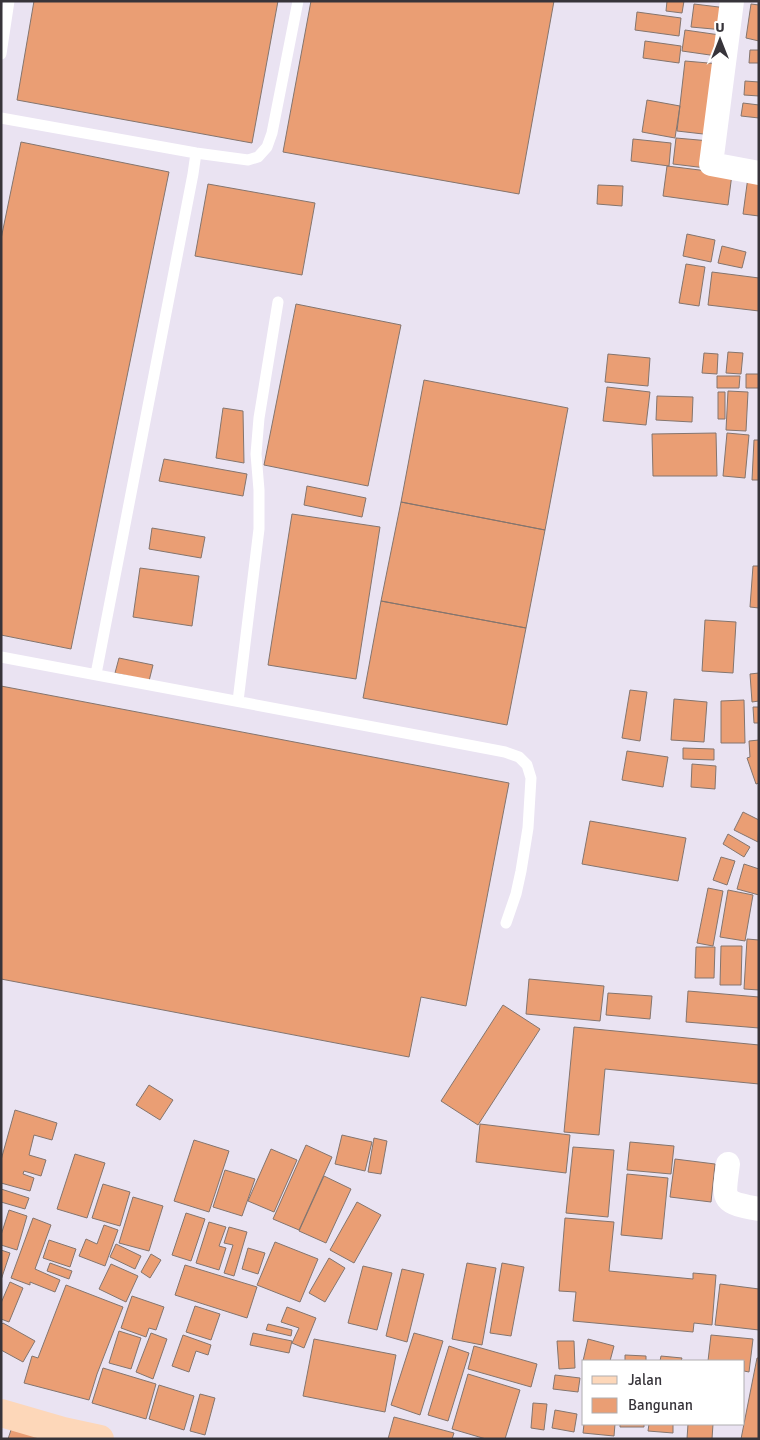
<svg xmlns="http://www.w3.org/2000/svg" width="760" height="1440" viewBox="0 0 760 1440" font-family="Signika,sans-serif">
	<style>
		.building { fill: #ea9e74; stroke: #84756e }
		.lines { fill: none; stroke-linecap: round; stroke-linejoin: round }
		.lane { stroke: #fff; stroke-width: 11 }
		.street { stroke: #fff; stroke-width: 24 }
		.primary { stroke: #fdd7b9; stroke-width: 28 }
	</style>
	<rect width="100%" height="100%" fill="#eae3f2"/>
	<path class="building" d="M34 1H278L252 143 17 100Z
		M311 1H554L519 194 283 152Z
		M667 1H684L682 13 666 11Z
		M694 4 727 8 724 30 691 27Z
		M751 4 759 5V41L746 38Z
		M637 12 681 18 679 36 635 30Z
		M685 30 720 35 717 56 682 51Z
		M645 41 681 46 679 63 643 58Z
		M750 50H759V63H749Z
		M685 61 720 64 712 135 677 131Z
		M745 81 759 82V96L744 95Z
		M647 100 680 106 675 138 642 132Z
		M743 103 759 105V118L741 116Z
		M676 138 710 141 706 168 673 164Z
		M633 139 671 143 669 166 631 161Z
		M21 142 169 172 71 649 1 635V239Z
		M667 166 732 174 728 205 663 196Z
		M748 177 759 179V216L743 214Z
		M208 184 315 203 302 275 195 256Z
		M598 185 623 186 622 206 597 204Z
		M687 234 715 240 711 262 683 256Z
		M722 246 746 252 742 268 718 263Z
		M686 264 705 267 699 306 679 303Z
		M712 272 759 278V311L708 305Z
		M296 304 401 325 368 486 264 465Z
		M728 352 743 353 741 374 726 373Z
		M704 353 718 354 717 374 702 373Z
		M608 354 650 358 648 386 605 382Z
		M746 374H759V388H746Z
		M717 376H740L739 388H717Z
		M424 380 568 408 545 530 401 502Z
		M607 387 650 392 646 425 603 421Z
		M728 391 748 392 746 431 726 430Z
		M718 392H725V419H718Z
		M657 396 693 397 692 422 656 420Z
		M223 408 243 411 244 463 216 458Z
		M716 433 717 476H653L652 434Z
		M727 433 749 435 745 478 723 476Z
		M754 440H759V480H752Z
		M164 459 247 474 243 496 159 481Z
		M307 486 366 498 362 517 304 505Z
		M401 502 545 530 526 628 381 601Z
		M292 514 380 527 356 679 268 665Z
		M152 528 205 537 201 558 149 549Z
		M753 566H759V608L750 607Z
		M140 568 199 576 192 626 133 617Z
		M381 601 526 628 507 725 363 698Z
		M705 620 736 622 733 673 702 671Z
		M119 658 153 665 149 681 115 673Z
		M759 673V701L752 702 750 674Z
		M1 686 509 783 466 1006 421 997 409 1057 1 979Z
		M630 690 647 692 640 741 622 738Z
		M674 699 707 702 704 742 671 740Z
		M744 700 745 743H721V701Z
		M753 707H759V723H754Z
		M759 740V783L756 784 747 758 750 757 749 741Z
		M683 748 714 749V760L683 759Z
		M627 751 668 757 663 787 622 780Z
		M692 764 716 766 715 789 691 787Z
		M743 812 759 820 758 842 734 830Z
		M590 821 686 838 678 881 582 864Z
		M728 834 750 847 744 857 723 844Z
		M721 857 735 861 727 885 713 880Z
		M744 864 759 869V895L737 889Z
		M708 888 723 891 713 946 697 943Z
		M728 890 753 895 745 941 720 937Z
		M747 939 759 940V990L744 989Z
		M721 946H742L741 985H720Z
		M696 947H715L714 978H695Z
		M529 979 604 986 600 1021 526 1014Z
		M688 991 759 997V1028L686 1022Z
		M608 993 652 996 650 1019 606 1015Z
		M503 1005 540 1029 478 1125 441 1101Z
		M574 1027 759 1045V1084L605 1069 599 1135 564 1132Z
		M149 1085 173 1100 160 1120 136 1105Z
		M15 1110 57 1123 52 1140 34 1135 29 1155 46 1160 41 1176 24 1171 23 1174 34 1178 30 1191 1 1183V1160Z
		M480 1124 570 1135 566 1173 476 1162Z
		M342 1135 372 1142 365 1171 335 1164Z
		M374 1138 387 1141 381 1174 368 1172Z
		M194 1140 229 1151 209 1212 174 1201Z
		M630 1142 674 1146 671 1174 627 1170Z
		M306 1145 332 1157 299 1230 273 1219Z
		M573 1147 614 1150 608 1217 566 1213Z
		M271 1149 297 1160 274 1212 248 1201Z
		M75 1154 105 1163 87 1218 57 1209Z
		M675 1159 715 1164 711 1202 670 1197Z
		M225 1170 255 1179 242 1216 213 1207Z
		M627 1174 668 1178 662 1239 621 1235Z
		M324 1176 351 1189 326 1243 299 1231Z
		M103 1184 130 1192 120 1226 92 1218Z
		M1 1189 29 1198 25 1209 1 1202Z
		M133 1197 163 1206 149 1251 119 1243Z
		M357 1202 381 1215 354 1263 330 1250Z
		M9 1210 27 1216 17 1250 1 1245V1235Z
		M186 1213 205 1219 191 1261 172 1255Z
		M33 1218 51 1225 35 1269 60 1280 55 1292 30 1282V1285L11 1278Z
		M565 1218 614 1222 609 1271 693 1279V1273L716 1275 712 1325 694 1323 693 1332 573 1321 576 1292 559 1291Z
		M209 1222 226 1227 219 1246 226 1248 219 1270 196 1263Z
		M104 1225 118 1230 105 1266 79 1256 86 1239 97 1244Z
		M229 1227 247 1232 234 1276 224 1273 233 1245 224 1243Z
		M49 1240 76 1249 70 1267 43 1258Z
		M275 1242 318 1259 300 1302 257 1285Z
		M116 1244 141 1256 135 1269 110 1257Z
		M248 1248 265 1253 258 1274 242 1269Z
		M1 1250 10 1253 1 1280Z
		M151 1254 161 1260 150 1278 141 1272Z
		M329 1258 345 1268 325 1302 309 1293Z
		M50 1263 72 1271 69 1279 47 1271Z
		M467 1263 496 1268 482 1345 452 1339Z
		M502 1263 524 1267 511 1336 490 1333Z
		M111 1264 138 1276 126 1302 99 1289Z
		M185 1265 257 1287 247 1318 175 1295Z
		M363 1266 392 1273 377 1330 348 1323Z
		M402 1269 424 1274 407 1342 386 1336Z
		M10 1282 23 1288 9 1322 1 1319V1303Z
		M720 1284 759 1289V1330L715 1325Z
		M66 1285 123 1307 97 1374 89 1400 24 1383 32 1356 38 1358Z
		M132 1296 164 1307 156 1330 149 1328 146 1337 121 1328Z
		M195 1306 220 1314 211 1340 186 1332Z
		M287 1307 316 1318 304 1348 292 1343 299 1328 281 1322Z
		M3 1323 35 1341 23 1362 1 1350V1325Z
		M268 1324 292 1330 291 1336 266 1330Z
		M119 1331 141 1338 131 1369 109 1363Z
		M151 1333 167 1339 153 1379 136 1372Z
		M253 1333 292 1341 289 1353 250 1345Z
		M414 1333 443 1341 420 1415 391 1405Z
		M183 1335 211 1345 208 1355 196 1351 189 1372 172 1366Z
		M711 1335 753 1339 749 1372 744 1371V1361H708Z
		M314 1339 396 1355 385 1412 303 1396Z
		M588 1339 614 1346 610 1361H583Z
		M557 1341H574L575 1368 559 1369Z
		M449 1346 469 1353 448 1421 428 1415Z
		M474 1346 537 1364 531 1387 468 1369Z
		M625 1355 646 1356V1361H625Z
		M661 1356 682 1358 681 1361H660Z
		M757 1358H759V1439H741Z
		M103 1368 156 1384 146 1419 92 1403Z
		M468 1374 520 1390 505 1439H486L452 1429Z
		M555 1375 580 1378 578 1392 553 1389Z
		M159 1385 194 1396 184 1430 149 1419Z
		M200 1394 215 1398 205 1435 190 1431Z
		M533 1403 547 1404 544 1430 531 1428Z
		M555 1410 577 1414 574 1432 552 1428Z
		M394 1417 454 1433 452 1439H388Z
		M584 1424H615L614 1436 583 1433Z
		M620 1424H644V1427H620Z
		M649 1424H673V1433L648 1431Z
		M688 1424H713L712 1439H687Z
		M12 1427 37 1435 36 1439H8Z"/>
	<g class="lines">
		<path class="lane" d="M1 54 9 1
			M1 118 196 153 248 160 258 157 267 147 272 133 298 1
			M1 657 421 736 505 752 519 757 527 765 531 778 528 828 521 871 516 894 506 923
			M96 674 193 174 196 153
			M238 701 259 529V490L256 454 259 418 278 302"/>
		<path class="street" d="M732 1 711 164 759 173
			M728 1164C723 1201 721 1202 759 1209"/>
		<path class="primary" d="M1 1413 63 1431 100 1439"/>
	</g>
	<rect width="760" height="1440" fill="none" stroke="#37343a" stroke-width="5"/>
	<rect x="582" y="1360" width="162" height="65" fill="#ffffff" stroke="#afaeb0"/>
	<rect x="592" y="1376" width="25" height="8" fill="#fdd7b9" stroke="#afaeb0"/>
	<text x="628" y="1385" font-size="15" fill="#37343a">Jalan</text>
	<rect x="592" y="1398" width="25" height="15" fill="#ea9e74" stroke="#afaeb0"/>
	<text x="628" y="1410" font-size="15" fill="#37343a">Bangunan</text>
	<g transform="translate(720 40)" stroke="#ffffff" stroke-width="4" paint-order="stroke">
	<path d="M0-4L9 19L0 12L-9 19Z" fill="#37343a"/>
	<text y="-8" font-size="14" font-weight="bold" text-anchor="middle" fill="#37343a">U</text>
	</g>
</svg>
